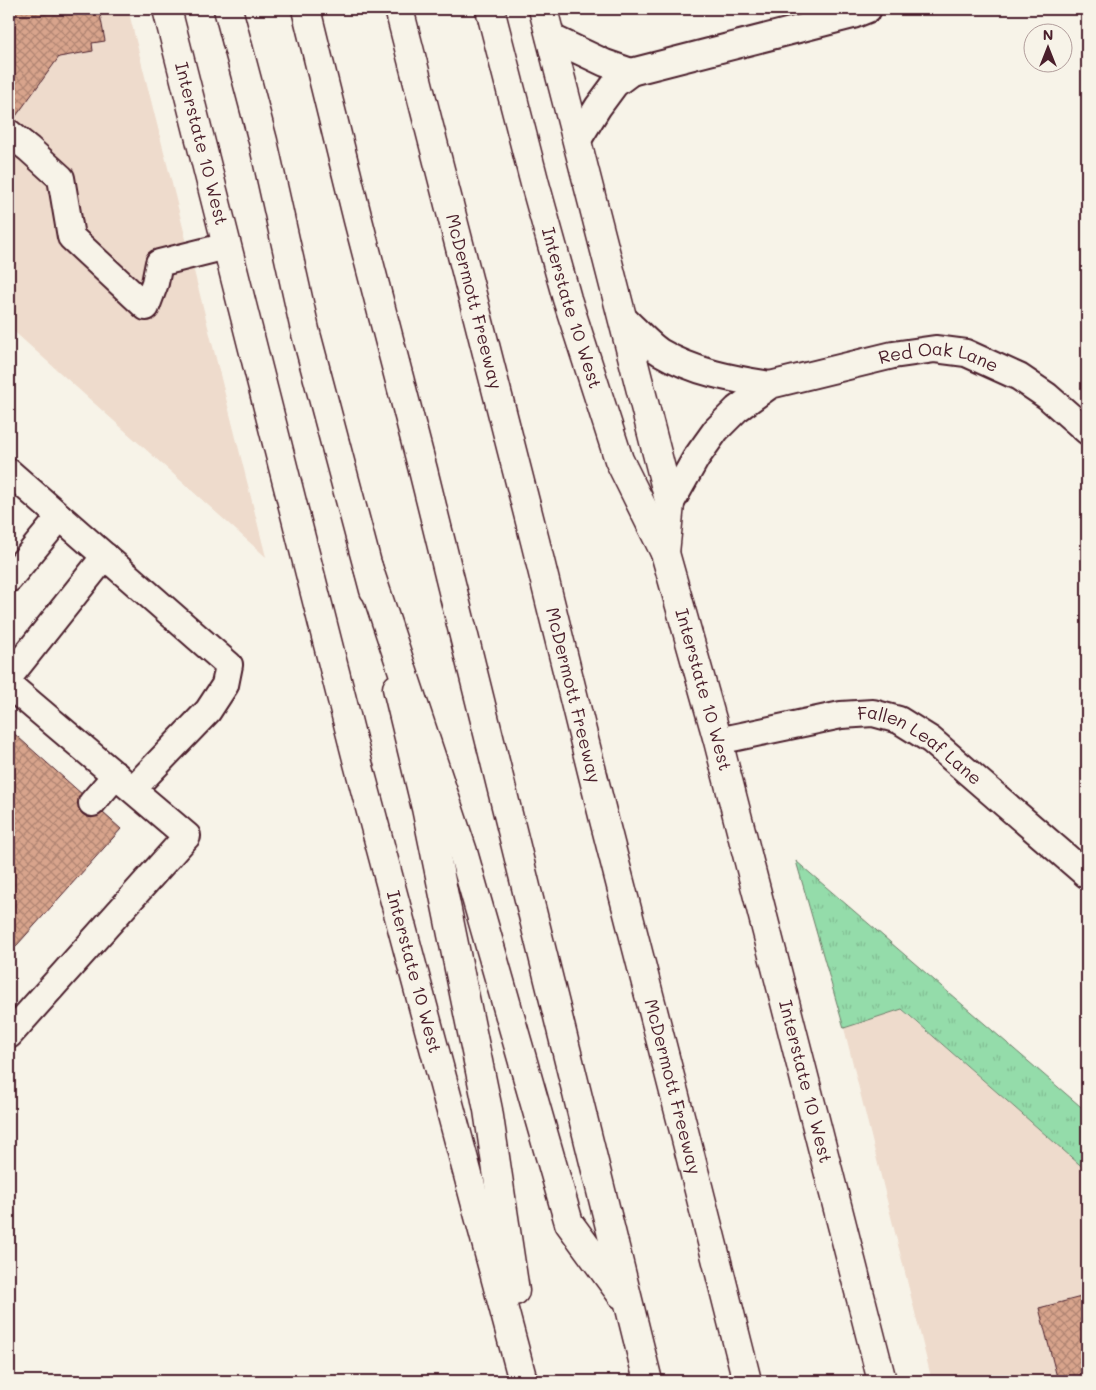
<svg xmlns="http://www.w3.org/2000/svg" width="1096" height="1390" viewBox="0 0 1096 1390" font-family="Mali,sans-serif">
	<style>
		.built { fill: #eedbcc }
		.grass { fill: url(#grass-tufts); stroke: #6f7e6a }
		.building { fill: url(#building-cross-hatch); stroke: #4a1f2b }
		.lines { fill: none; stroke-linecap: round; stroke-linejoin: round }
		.minor-casing { stroke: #4a1f2b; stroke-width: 30 }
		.major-casing { stroke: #4a1f2b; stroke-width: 31 }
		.highway-casing { stroke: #4a1f2b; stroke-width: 31 }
		.minor { stroke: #f7f3e8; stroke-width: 26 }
		.major { stroke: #f7f3e8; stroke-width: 28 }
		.highway { stroke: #f7f3e8; stroke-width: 28 }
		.labels { text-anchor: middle; stroke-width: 4.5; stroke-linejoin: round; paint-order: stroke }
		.street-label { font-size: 18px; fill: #4a1f2b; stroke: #f7f3e8 }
	</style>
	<defs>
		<pattern id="grass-tufts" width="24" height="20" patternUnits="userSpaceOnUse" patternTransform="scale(1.25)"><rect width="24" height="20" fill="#94dcaa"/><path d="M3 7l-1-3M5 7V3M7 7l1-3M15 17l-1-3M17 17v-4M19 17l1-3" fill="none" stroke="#81bc92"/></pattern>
		<pattern id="building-cross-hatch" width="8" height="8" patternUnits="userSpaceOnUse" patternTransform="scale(1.25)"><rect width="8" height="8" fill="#d8a48c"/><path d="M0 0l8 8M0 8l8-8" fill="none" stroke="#b18573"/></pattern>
	</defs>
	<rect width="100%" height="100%" fill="#f7f3e8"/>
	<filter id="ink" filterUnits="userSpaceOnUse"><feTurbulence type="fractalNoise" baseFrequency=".02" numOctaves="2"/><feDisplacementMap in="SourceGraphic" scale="10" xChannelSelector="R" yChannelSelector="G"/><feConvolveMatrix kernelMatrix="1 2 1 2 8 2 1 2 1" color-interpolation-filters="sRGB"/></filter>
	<g filter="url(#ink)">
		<path class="built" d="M9 9H128L266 557 9 327Z
			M901 1009 1087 1171V1381H932L844 1028Z"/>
		<path class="grass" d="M796 861 1087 1112V1171L902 1009 844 1028Z"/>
		<path class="building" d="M9 9H99L105 41 92 43 93 51 59 57 11 123 9 118Z
			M9 729 121 829 9 954Z
			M1085 1296 1087 1301V1381H1058L1039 1308Z"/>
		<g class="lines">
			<g class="minor-casing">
				<g id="minor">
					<path d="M550 37 605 63 631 72 615 84 598 107 577 141"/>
					<path d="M631 72 853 15 868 9"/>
					<path d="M9 133 29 149 61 178 71 237 146 307 155 283 159 263 227 246"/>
					<path d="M623 318C634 328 648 344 660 352 694 372 732 379 770 385"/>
					<path d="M9 472 229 665 225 685 208 711 133 789"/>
					<path id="s1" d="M670 504 696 458 716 430 737 409 770 385 893 355 935 349 966 353 1019 377 1047 396 1087 431"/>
					<path d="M9 579 60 517"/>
					<path d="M9 677 105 556"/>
					<path d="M9 685 187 836 9 1035"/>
					<path id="s2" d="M718 741 841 715 873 713 899 720 931 740 1087 875"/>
					<path d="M92 803 116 775"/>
				</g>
			</g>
			<g class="major-casing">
				<g id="major">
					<path id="s3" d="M167 9 358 763 523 1381"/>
					<path d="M228 9 263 141 305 330 374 590"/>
					<path id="s4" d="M490 9 535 184 567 299 619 460 665 553 718 741 882 1381"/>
					<path d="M543 9 670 504 665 553"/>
					<path d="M397 688 426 808 488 1110 515 1291"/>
				</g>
			</g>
			<g class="highway-casing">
				<g id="highway">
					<path d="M306 9 358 220 423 470 648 1381"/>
					<path id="s5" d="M399 9 535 541 604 820 685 1135 747 1381"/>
					<path d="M368 567 463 852 569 1223 621 1294"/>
				</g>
			</g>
			<use href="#minor" class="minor"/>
			<use href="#major" class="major"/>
			<use href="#highway" class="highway"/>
		</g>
	</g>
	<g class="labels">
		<g class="street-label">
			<text dy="6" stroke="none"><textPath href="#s3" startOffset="139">Interstate 10 West</textPath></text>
			<text dy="6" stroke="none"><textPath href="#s5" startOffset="302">McDermott Freeway</textPath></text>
			<text dy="6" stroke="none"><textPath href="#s4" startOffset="310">Interstate 10 West</textPath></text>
			<text dy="6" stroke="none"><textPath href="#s1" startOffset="331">Red Oak Lane</textPath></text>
			<text dy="6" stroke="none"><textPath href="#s4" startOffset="715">Interstate 10 West</textPath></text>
			<text dy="6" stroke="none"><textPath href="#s5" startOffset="708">McDermott Freeway</textPath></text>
			<text dy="6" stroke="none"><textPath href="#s2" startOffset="214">Fallen Leaf Lane</textPath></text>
			<text dy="6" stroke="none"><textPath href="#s3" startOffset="994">Interstate 10 West</textPath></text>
			<text dy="6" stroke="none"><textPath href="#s4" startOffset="1120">Interstate 10 West</textPath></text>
			<text dy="6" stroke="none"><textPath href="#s5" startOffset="1112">McDermott Freeway</textPath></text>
		</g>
	</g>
	<rect width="1096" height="1390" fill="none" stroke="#f7f3e8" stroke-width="30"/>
	<rect x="15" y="15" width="1066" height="1360" fill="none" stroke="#4a1f2b" stroke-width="2" filter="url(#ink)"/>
	<g transform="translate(1048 48)"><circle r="24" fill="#f7f3e8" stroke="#b29e9c"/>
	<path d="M0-4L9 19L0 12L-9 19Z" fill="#4a1f2b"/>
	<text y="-8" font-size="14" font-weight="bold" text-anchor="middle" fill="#4a1f2b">N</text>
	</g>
</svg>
